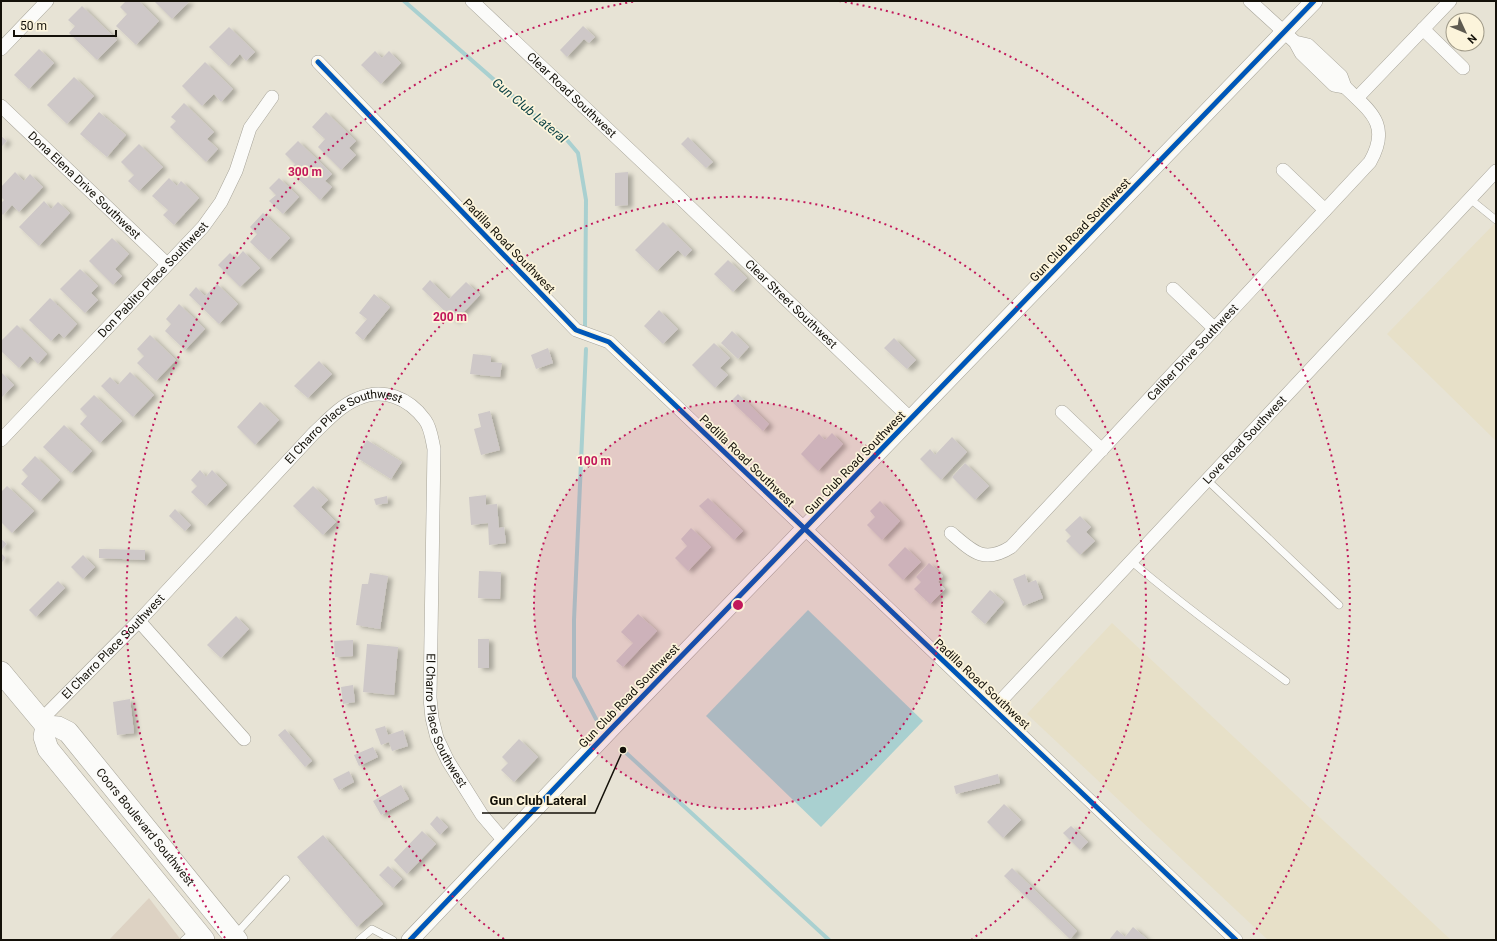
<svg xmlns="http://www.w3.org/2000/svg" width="1497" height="941" viewBox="0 0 1497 941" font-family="Roboto,sans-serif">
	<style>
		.commercial { fill: #ddd2c3 }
		.built { fill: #e7e0c8 }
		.water { fill: #a9d0d0 }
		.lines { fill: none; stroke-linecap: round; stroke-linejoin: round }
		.stream { stroke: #a9d0d0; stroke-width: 4 }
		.building { fill: #cec8c8; filter: url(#shadow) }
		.service-casing { stroke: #a7a499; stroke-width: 8 }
		.minor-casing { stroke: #a7a499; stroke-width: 14 }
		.tertiary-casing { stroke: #a7a499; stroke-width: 18 }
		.primary-casing { stroke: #a7a499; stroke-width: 22 }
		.service { stroke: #fbfbf9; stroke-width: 7 }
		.minor { stroke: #fbfbf9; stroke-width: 13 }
		.tertiary { stroke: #fbfbf9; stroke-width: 17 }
		.primary { stroke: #fbfbf9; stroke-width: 21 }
		.cycleway-casing { stroke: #fcf4db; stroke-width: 8 }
		.cycleway { stroke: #0057b8; stroke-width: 5 }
		.ring { fill: none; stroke: #c2185b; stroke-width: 2; stroke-dasharray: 2 4 }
		.labels { text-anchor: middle; stroke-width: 3.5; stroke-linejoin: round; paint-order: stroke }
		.street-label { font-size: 12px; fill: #141109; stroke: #fcf4db }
		.water-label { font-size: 13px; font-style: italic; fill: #073e43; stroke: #fcf4db }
		.centre { fill: #c2185b; stroke: #fcf4db; stroke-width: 2 }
		.ring-label { font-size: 12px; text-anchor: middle; font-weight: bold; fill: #c2185b; stroke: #fcf4db; stroke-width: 3.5; stroke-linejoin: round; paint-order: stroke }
		.leader { fill: none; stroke: #141109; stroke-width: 1.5 }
		.callout-dot { fill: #141109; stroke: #fcf4db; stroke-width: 1.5 }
		.callout-label { font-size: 13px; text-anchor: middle; font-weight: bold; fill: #141109; stroke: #fcf4db; stroke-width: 3.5; stroke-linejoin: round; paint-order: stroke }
	</style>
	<defs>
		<filter id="shadow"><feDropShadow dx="4.5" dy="2.5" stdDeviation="2" flood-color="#0004"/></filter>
	</defs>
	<rect width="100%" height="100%" fill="#e7e3d5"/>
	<path class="commercial" d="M149 898 181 940H109Z"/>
	<path class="built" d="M1496 222V441L1387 334Z
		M1112 623 1451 940H1268L1027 714Z"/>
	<path class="water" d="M808 610 923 721 821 827 706 716Z"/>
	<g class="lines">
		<path class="stream" d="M404 1 540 120 561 133 578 153 586 200 585 326
			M586 349 574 620V677L596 719
			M623 750 829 940"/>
	</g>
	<path class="building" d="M126 1H139L159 21 136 45 116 26 127 14 120 7Z
		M154 1H190L172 19Z
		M82 6 117 40 97 60 69 33 75 26 68 20Z
		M583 26 595 37 589 43 584 39 567 57 560 50Z
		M229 27 255 52 246 61 240 54 229 66 209 47Z
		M39 49 54 63 29 89 14 75Z
		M375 51 382 58 389 51 401 63 381 84 361 65Z
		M205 62 233 89 221 102 214 94 202 106 182 86Z
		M74 77 94 96 67 124 47 105Z
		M184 103 214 132 207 139 218 149 206 162 170 127 176 121 171 117Z
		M99 112 126 135 107 157 80 134Z
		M326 112 356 141 349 148 356 155 341 170 318 147 325 139 312 127Z
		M1 136 7 141 1 147Z
		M688 137 713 162 706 168 681 144Z
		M298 141 332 174 325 181 332 187 320 200 289 170 295 164 285 154Z
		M139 144 163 167 139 191 128 181 134 175 121 162Z
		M15 172 24 181 30 174 43 187 19 212 12 205 3 215 1 213V203L4 200 1 197V187Z
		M628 172V205L615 206V173Z
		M169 178 177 186 181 181 199 198 174 225 163 215 168 210 152 196Z
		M279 178 299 197 283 214 269 201 276 195 269 188Z
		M44 201 51 209 58 202 70 213 39 246 19 227Z
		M263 213 290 238 269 260 250 242 257 234 250 227Z
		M663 222 692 250 685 257 678 250 657 271 635 250Z
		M112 238 129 254 115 269 122 276 113 285 89 261Z
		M243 251 260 268 240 287 218 265 230 253 236 259Z
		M728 260 747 278 733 292 714 274Z
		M80 269 98 286 91 293 98 300 85 313 60 289Z
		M430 280 449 299 466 282 480 295 455 321 422 289Z
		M217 284 238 304 219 324 189 295 196 287 205 296Z
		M374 294 390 307 363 340 355 333 367 319 359 313Z
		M50 298 77 324 64 338 59 333 51 341 29 320Z
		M179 304 205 329 185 350 165 331 171 324 166 319Z
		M659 310 678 329 663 344 644 326Z
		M17 325 47 354 38 364 30 356 19 368 1 351V341Z
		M732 331 749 347 738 359 721 343Z
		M150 335 176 360 156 381 137 363 144 356 137 349Z
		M894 338 916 360 907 369 884 348Z
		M714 343 730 358 720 368 728 375 715 388 692 365Z
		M548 348 553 363 536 369 531 355Z
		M473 354 491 356V362L502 363 500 377 470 374Z
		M319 361 332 374 308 398 294 386Z
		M1 372 14 385 1 398Z
		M130 372 154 395 133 417 101 386 110 377 118 385Z
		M738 394 769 424 763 431 731 401Z
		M94 395 122 421 100 443 80 424 87 416 80 409Z
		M260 402 279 420 255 445 237 427Z
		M490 411 500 450 481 455 474 429 481 427 478 414Z
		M64 425 92 451 71 473 43 447Z
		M832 433 843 444 818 471 801 454 819 434 825 440Z
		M952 437 967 452 941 480 920 459 930 449 935 455Z
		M367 440 402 462 391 479 356 457Z
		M35 456 60 480 40 501 21 484 28 476 22 470Z
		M965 463 989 486 975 500 952 477Z
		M200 470 206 477 212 470 227 485 206 506 191 492 197 486 191 480Z
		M7 486 34 511 12 533 1 522V492Z
		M313 486 328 500 321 507 336 522 323 535 293 506Z
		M486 495V505L497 504 499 528 504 527 506 543 489 545 488 523 471 525 469 497Z
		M387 496 388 503 376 505 374 499Z
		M708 498 743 531 734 540 699 506Z
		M880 501 900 521 882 540 867 525 875 517 870 511Z
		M175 509 191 525 185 531 169 516Z
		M1080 516 1091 527 1086 532 1095 541 1080 555 1066 541 1071 536 1065 530Z
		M691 528 711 547 688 571 675 558 687 546 681 539Z
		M1 539 7 544 1 550Z
		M905 547 921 562 903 580 888 565Z
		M99 549 145 550V560L99 558Z
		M1 553 6 558 1 563Z
		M83 555 95 567 83 579 71 567Z
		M929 563 943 576 938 582 945 589 930 604 914 589 921 582 916 577Z
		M479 571 501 572 500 599 478 598Z
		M370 573 388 576 380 629 356 625 362 584H368Z
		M1025 574 1028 583 1036 580 1043 598 1023 606 1013 579Z
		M58 581 65 588 36 617 29 610Z
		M990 590 1004 602 985 624 971 612Z
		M638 614 657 631 623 667 616 661 633 643 621 632Z
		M236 616 249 629 221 658 207 645Z
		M478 639H489V668H478Z
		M353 640V656L335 657 334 641Z
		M367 644 398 647 394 695 363 692Z
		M353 685 355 702 343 704 341 687Z
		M130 699 134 733 117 735 113 702Z
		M385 726 388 735 403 730 408 746 392 751 389 742 381 745 375 729Z
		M285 729 312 761 305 767 278 735Z
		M519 739 538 757 514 782 501 770 508 763 502 757Z
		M373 747 378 757 359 766 354 755Z
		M349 771 354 782 339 790 333 779Z
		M998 774 1000 783 956 794 954 786Z
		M401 785 409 799 381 815 373 801Z
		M1004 804 1021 820 1003 838 987 822Z
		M437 816 448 827 440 835 430 824Z
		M1071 826 1088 842 1080 850 1063 833Z
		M422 831 436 844 407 874 394 860Z
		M323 835 383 904 357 927 297 857Z
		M388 866 402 879 393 888 379 875Z
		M1012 868 1077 931 1070 939 1004 876Z
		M1133 927 1148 940H1109L1117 930 1125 937Z"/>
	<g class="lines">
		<g class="service-casing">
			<path id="service" d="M1470 199 1496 220
				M1207 480 1339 605
				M1131 561C1181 604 1234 642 1286 681
				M235 935 286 879
				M184 940 194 931
				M359 940 372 929 393 940"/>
		</g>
		<g class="minor-casing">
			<g id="minor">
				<path id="s1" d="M472 1 671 189 911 419"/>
				<path d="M1250 1 1295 42 1301 53 1334 85 1345 87 1341 76 1308 45 1295 42"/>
				<path d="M1423 29 1463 68"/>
				<path d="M1 49 47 1"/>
				<path d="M318 62 576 330 609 342 1236 940"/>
				<path d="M1357 98 1450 1"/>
				<path id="s2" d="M1 106 167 264"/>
				<path d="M1283 170 1325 210"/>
				<path d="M1173 289 1215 329"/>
				<path d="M1062 412 1102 450"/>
				<path id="s3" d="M1 440 203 227 221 202 236 171 250 128 272 97"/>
				<path id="s4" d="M951 533C973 552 984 564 1011 547L1370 162C1391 125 1371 112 1345 87"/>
				<path d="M139 621 244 739"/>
				<path id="s5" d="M994 708 1496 171"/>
				<path id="s6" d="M41 720 139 621 314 433C327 421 340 406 357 399 383 387 409 398 425 420 431 428 432 440 434 449L430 698 432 718 437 738 448 761 482 815 505 842"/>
			</g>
		</g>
		<g class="tertiary-casing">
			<path id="tertiary" d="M410 940 611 729 1314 1"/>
		</g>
		<g class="primary-casing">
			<g id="primary">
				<path id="s7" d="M1 672 46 726 58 727 68 732 237 940"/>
				<path d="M46 726 44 737 48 749 204 940"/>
			</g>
		</g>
		<use href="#service" class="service"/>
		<use href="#minor" class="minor"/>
		<use href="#tertiary" class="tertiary"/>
		<use href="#primary" class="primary"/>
		<g class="cycleway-casing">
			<path id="cycleway" d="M318 62 576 330 609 342 1236 940
				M410 940 611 729 1314 1"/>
		</g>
		<use href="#cycleway" class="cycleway"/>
	</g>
	<circle cx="738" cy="605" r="204" fill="#c2185b" fill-opacity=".12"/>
	<g class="ring">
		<circle cx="738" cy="605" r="204"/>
		<path d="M504 939A408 408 0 1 1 972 939"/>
		<path d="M225 938A612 612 0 0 1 637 1M839 1A612 612 0 0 1 1251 938"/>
	</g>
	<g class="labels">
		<g class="street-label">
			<text dy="4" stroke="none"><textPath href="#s1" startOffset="137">Clear Road Southwest</textPath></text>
			<text dy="4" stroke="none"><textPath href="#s2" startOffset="115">Dona Elena Drive Southwest</textPath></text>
			<text transform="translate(1080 230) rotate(-46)" y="4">Gun Club Road Southwest</text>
			<text transform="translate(509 246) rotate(46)" y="4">Padilla Road Southwest</text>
			<text dy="4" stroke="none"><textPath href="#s3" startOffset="221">Don Pablito Place Southwest</textPath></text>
			<text dy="4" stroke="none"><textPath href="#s1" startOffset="440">Clear Street Southwest</textPath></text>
			<text dy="4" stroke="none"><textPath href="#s4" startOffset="335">Caliber Drive Southwest</textPath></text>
			<text dy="4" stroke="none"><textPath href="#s6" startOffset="427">El Charro Place Southwest</textPath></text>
			<text dy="4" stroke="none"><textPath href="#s5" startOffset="367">Love Road Southwest</textPath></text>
			<text transform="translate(747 461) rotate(44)" y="4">Padilla Road Southwest</text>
			<text transform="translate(855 463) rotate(-46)" y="4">Gun Club Road Southwest</text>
			<text dy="4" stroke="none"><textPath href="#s6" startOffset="103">El Charro Place Southwest</textPath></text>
			<text transform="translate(982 684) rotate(43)" y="4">Padilla Road Southwest</text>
			<text transform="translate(629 696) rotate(-46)" y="4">Gun Club Road Southwest</text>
			<text dy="4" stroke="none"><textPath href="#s6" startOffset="834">El Charro Place Southwest</textPath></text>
			<text dy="4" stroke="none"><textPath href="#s7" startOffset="216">Coors Boulevard Southwest</textPath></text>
		</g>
		<g class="water-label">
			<text transform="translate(530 110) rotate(40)" y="5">Gun Club Lateral</text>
		</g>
	</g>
	<circle cx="738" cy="605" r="6" class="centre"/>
	<g class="ring-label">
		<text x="305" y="176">300 m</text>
		<text x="450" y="321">200 m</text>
		<text x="594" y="465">100 m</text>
	</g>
	<path class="leader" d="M623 750L595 813H482"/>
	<circle class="callout-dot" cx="623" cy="750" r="4"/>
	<g class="callout-label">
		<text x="538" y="805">Gun Club Lateral</text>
	</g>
	<rect width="1497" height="941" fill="none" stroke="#141109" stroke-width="4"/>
	<g transform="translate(1465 32) rotate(134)"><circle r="19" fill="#fcf4db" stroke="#9f9987"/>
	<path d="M0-3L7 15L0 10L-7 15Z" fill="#5e5a50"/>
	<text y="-6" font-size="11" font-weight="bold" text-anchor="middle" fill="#141109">N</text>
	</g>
	<path d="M14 30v6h102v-6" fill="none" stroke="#141109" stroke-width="2"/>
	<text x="20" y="30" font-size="12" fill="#141109" stroke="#fcf4db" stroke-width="3" paint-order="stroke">50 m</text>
</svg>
